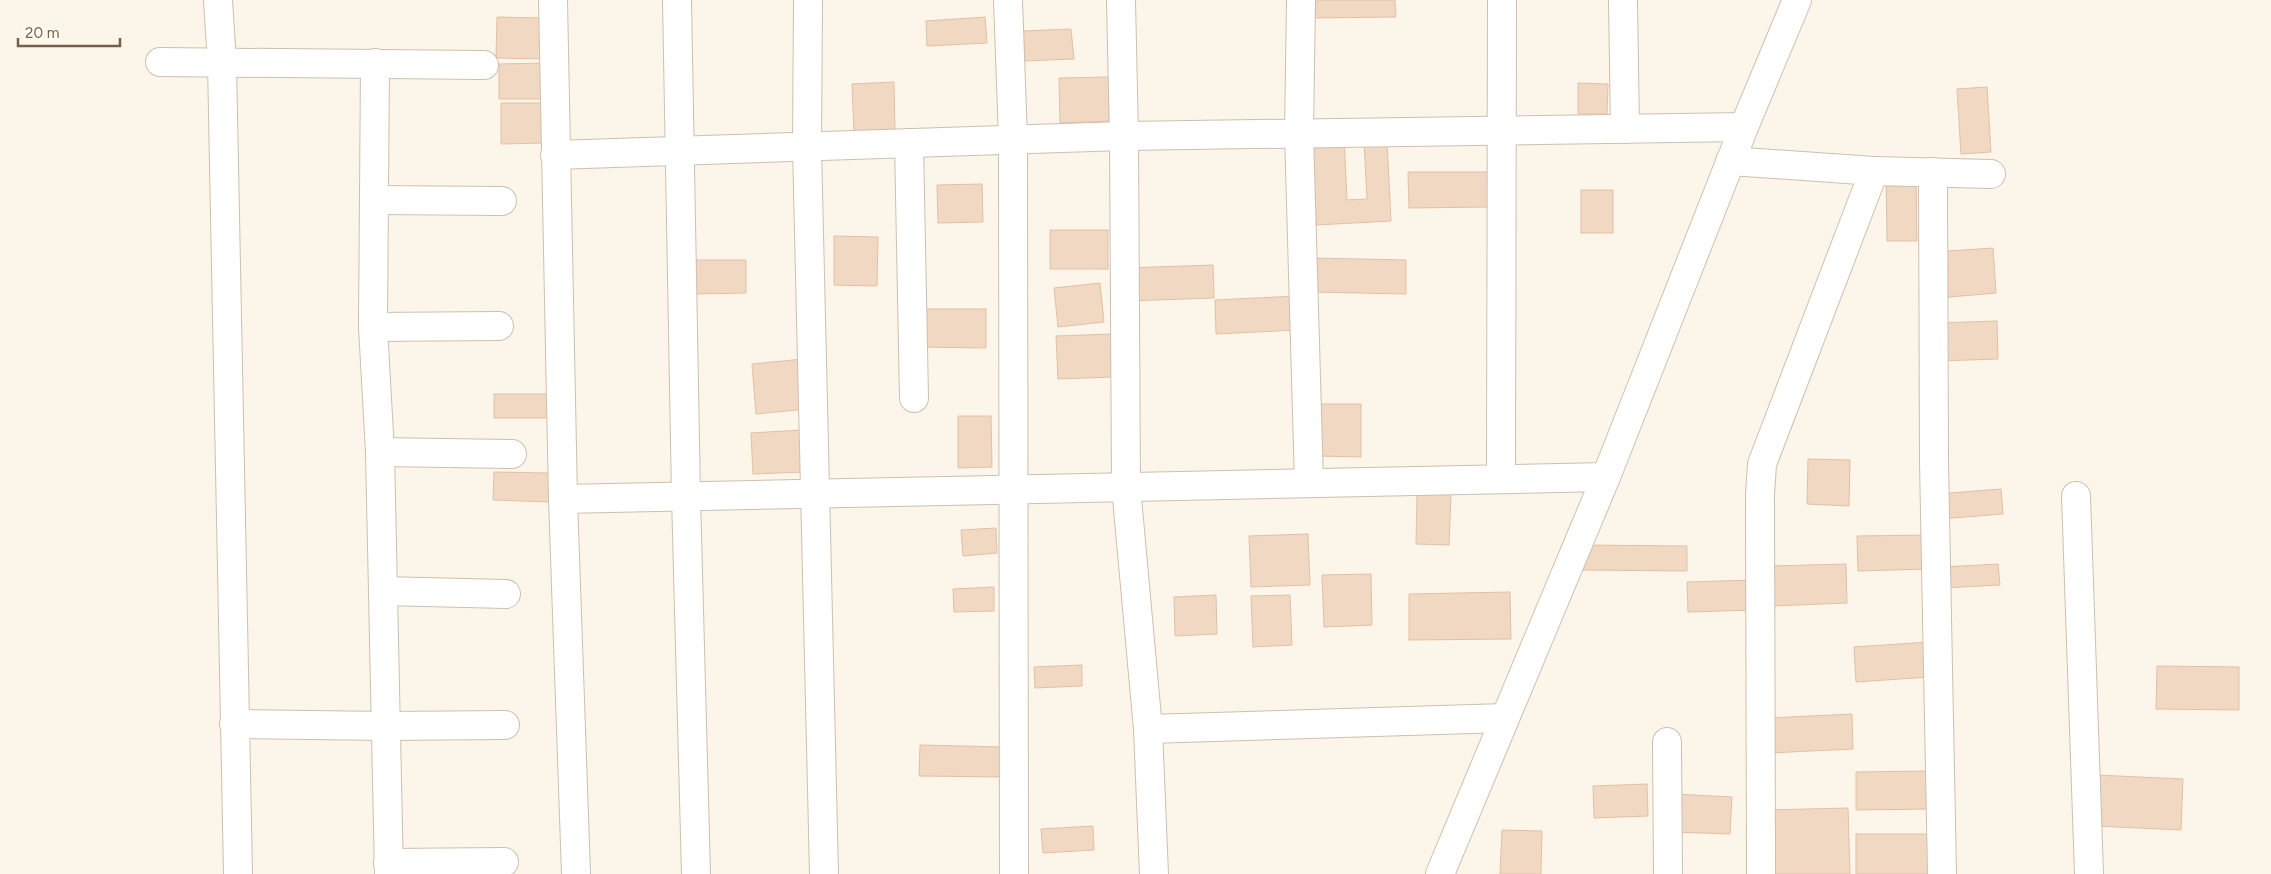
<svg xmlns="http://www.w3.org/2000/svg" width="2271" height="874" font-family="Figtree,sans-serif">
<rect width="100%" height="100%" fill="#fcf6ea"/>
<g fill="#f1d8c2" stroke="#e3c0a2">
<path d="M1312 0H1395L1396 17 1312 18Z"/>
<path d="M497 17 543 18 542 59 496 58Z"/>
<path d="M985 17 987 43 927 46 926 21Z"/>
<path d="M1071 29 1074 59 1025 61 1023 31Z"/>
<path d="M545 63V99H499V64Z"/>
<path d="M1109 77 1111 121 1060 123 1059 78Z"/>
<path d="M894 82 895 131 854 132 852 84Z"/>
<path d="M1578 83 1608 84 1607 114H1578Z"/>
<path d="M1987 87 1991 152 1961 154 1957 89Z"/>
<path d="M501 103H545V143L501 144Z"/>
<path d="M1344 137 1347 200 1367 199 1364 141 1387 140 1391 221 1316 225 1312 139Z"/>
<path d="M1408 172H1489L1490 207 1409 208Z"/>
<path d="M1886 175H1916L1917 241H1887Z"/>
<path d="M982 184 983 222 938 223 937 185Z"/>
<rect x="1581" y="190" width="32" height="43"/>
<rect x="1050" y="230" width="58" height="39"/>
<path d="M834 236 878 237 877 286 834 285Z"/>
<path d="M1993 248 1996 293 1938 298 1934 252Z"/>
<path d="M1311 258 1406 260V294L1311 292Z"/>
<path d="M694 260H746V293L694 294Z"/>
<path d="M1213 265 1214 298 1127 301 1125 268Z"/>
<path d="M1100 283 1104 322 1058 327 1054 288Z"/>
<path d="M1296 296 1298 330 1216 334 1215 300Z"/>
<path d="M917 309H986V348L917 347Z"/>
<path d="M1997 321 1998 359 1939 361 1937 323Z"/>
<path d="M1111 334 1113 377 1058 379 1056 336Z"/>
<path d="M803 359 807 409 756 414 752 364Z"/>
<rect x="494" y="394" width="56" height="24"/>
<path d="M1315 404H1361V457L1315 456Z"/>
<path d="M958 416H991L992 467 958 468Z"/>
<path d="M801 430 803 472 753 474 751 433Z"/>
<path d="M1808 459 1850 460 1849 506 1807 504Z"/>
<path d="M494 472 549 473V502L493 500Z"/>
<path d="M2001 489 2003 514 1940 519 1938 494Z"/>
<path d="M1417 493 1451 494 1449 545 1416 544Z"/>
<path d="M996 528 997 553 963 556 961 530Z"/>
<path d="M1308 534 1310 585 1251 587 1249 536Z"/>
<path d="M1924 535 1926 569 1858 571 1857 536Z"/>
<path d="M1584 545 1687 546V571L1583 570Z"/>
<path d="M1846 564 1847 603 1773 606 1772 566Z"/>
<path d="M1998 564 2000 585 1944 588 1943 567Z"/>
<path d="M1371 574 1372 625 1324 627 1322 575Z"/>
<path d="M1754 580 1755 610 1688 612 1687 582Z"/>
<path d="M994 587V611L954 612 953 589Z"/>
<path d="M1510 592 1511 639 1409 640V594Z"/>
<path d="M1216 595 1217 634 1175 636 1174 597Z"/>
<path d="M1290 595 1292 645 1253 647 1251 596Z"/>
<path d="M1928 642 1930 677 1856 682 1854 647Z"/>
<path d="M1082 665V686L1035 688 1034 667Z"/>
<path d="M2157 666 2239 667V710L2156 709Z"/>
<path d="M1852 714 1853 749 1769 753 1768 718Z"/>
<path d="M920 745 1003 747V777L919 776Z"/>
<path d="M1930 771V809L1856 810V772Z"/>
<path d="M2096 775 2183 779 2181 830 2094 826Z"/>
<path d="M1647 784 1648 816 1594 818 1593 786Z"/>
<path d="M1674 794 1732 797 1730 834 1672 832Z"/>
<path d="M1848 808 1850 874H1767L1766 810Z"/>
<path d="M1093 826 1094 850 1043 853 1041 829Z"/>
<path d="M1502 830 1542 831 1541 874H1500Z"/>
<rect x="1856" y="834" width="78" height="40"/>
</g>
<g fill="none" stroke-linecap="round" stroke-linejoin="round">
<g stroke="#cebfaf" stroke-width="30">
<g id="minor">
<path d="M218 0 222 63 238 874"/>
<path d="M553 0 563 499 576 874"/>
<path d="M677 0 686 496 696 874"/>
<path d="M808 0 807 147 824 874"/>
<path d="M1008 0 1013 139 1014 874"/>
<path d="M1121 0 1124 136 1126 487 1148 729 1505 718"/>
<path d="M1301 0 1299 133 1309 483"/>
<path d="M1623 0 1625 129"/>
<path d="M160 62 484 65"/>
<path d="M375 63 373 327 380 452 389 874"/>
<path d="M909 143 914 398"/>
<path d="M555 155 1124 136 1744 127"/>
<path d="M1730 161 1874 171 1762 464 1760 495 1761 874"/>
<path d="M1874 171 1991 174"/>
<path d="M1933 172 1934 462 1942 874"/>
<path d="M374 200 502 201"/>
<path d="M373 327 499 326"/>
<path d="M380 452 512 454"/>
<path d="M1501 479 1502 0"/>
<path d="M2076 496 2089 874"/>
<path d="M563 499 1606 477"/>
<path d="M383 591 506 594"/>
<path d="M234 724 386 726 505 725"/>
<path d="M1148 729 1154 874"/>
<path d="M1667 742 1668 874"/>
<path d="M388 863 504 862"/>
<path d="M1440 874 1606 477 1744 127 1797 0"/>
</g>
</g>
<use href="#minor" stroke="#fff" stroke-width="28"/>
</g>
<path d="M18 38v8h102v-8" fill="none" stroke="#775f4d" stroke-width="2.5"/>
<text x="25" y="38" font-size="15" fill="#775f4d" stroke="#fffaf0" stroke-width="4" paint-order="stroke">20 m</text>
</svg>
